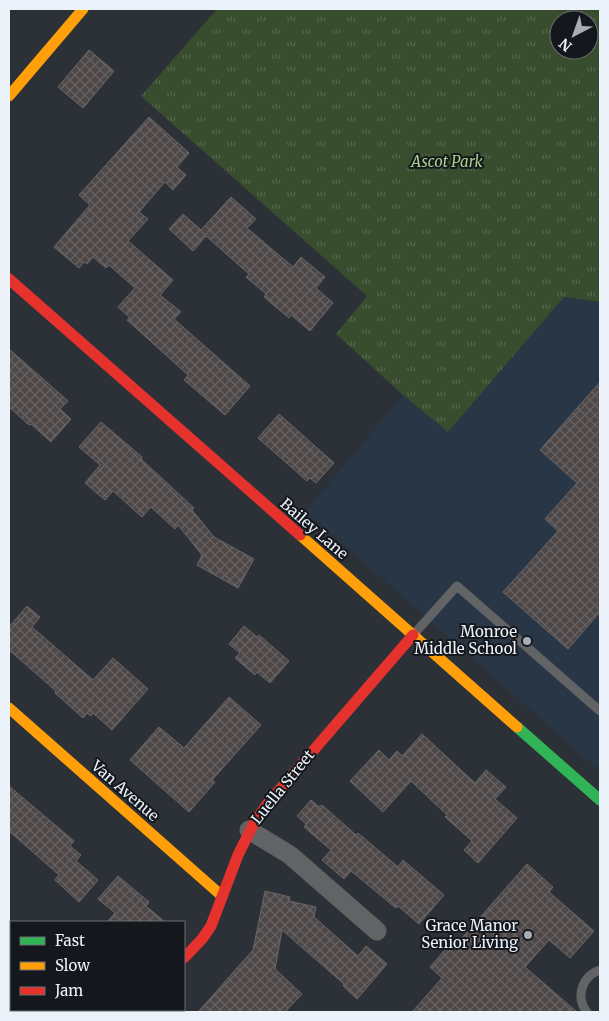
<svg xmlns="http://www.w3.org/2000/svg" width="609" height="1021" font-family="Merriweather,serif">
<defs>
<pattern id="park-tufts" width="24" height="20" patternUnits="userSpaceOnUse" patternTransform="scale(1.25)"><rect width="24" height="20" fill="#384c2e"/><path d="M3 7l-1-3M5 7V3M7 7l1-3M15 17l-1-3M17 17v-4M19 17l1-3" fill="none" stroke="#55664d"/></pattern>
<pattern id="building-cross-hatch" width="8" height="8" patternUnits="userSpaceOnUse" patternTransform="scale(1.25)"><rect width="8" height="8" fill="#4e4748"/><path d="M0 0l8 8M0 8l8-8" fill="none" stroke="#686263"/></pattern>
</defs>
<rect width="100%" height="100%" fill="#2c3137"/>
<path fill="#293645" d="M564 297 600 302V771L306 511 403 395 448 432Z"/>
<path fill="url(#park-tufts)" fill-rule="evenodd" d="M217 9H600V302L564 297 448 432 403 395 336 334 367 296 141 96ZM559 20H589V50H559Z"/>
<g fill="url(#building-cross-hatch)" stroke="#676668">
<path d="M89 50 114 71 83 108 58 87Z"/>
<path d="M149 117 189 153 177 167 186 175 173 190 165 182 139 212 148 219 128 241 173 280 160 295 181 312 174 319 250 386 225 415 184 380 188 375 127 320 130 318 118 307 135 288 109 265 106 268 93 257 87 264 84 262 79 268 54 247 90 205 79 195Z"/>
<path d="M231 197 256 219 247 228 293 267 301 257 325 277 316 288 333 303 310 331 291 315 289 318 264 297 266 294 246 277 249 274 206 236 193 251 169 229 183 214 201 230Z"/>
<path d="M9 349 68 401 60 409 71 419 51 442 31 424 29 425 9 407Z"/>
<path d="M600 382V612L568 649 503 592 558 531 545 519 577 483 540 450Z"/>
<path d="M279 414 334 463 316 483 310 478 307 481 258 438Z"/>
<path d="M101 422 142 457 141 459 194 508 192 510 214 537 254 559 238 588 197 565 202 555 178 525 175 529 151 507 142 517 113 491 105 500 85 483 100 465 79 447Z"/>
<path d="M27 606 40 617 32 627 93 680 113 658 148 689 112 730 93 713 91 716 87 713 83 718 55 693 56 691 9 650V627Z"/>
<path d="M244 626 257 637 259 635 289 661 270 683 257 672 255 675 235 658 240 653 229 644Z"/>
<path d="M229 697 261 725 212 780 215 782 189 812 130 760 159 727 184 748Z"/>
<path d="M422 734 475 783 486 770 506 787 495 799 517 818 478 863 464 850 472 841 445 817 447 815 411 781 383 812 350 781 379 750 389 760 397 751 402 756Z"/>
<path d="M9 786 74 841 70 846 81 855 76 861 98 880 79 902 55 880 59 875 9 831Z"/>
<path d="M311 800 319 807 322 805 356 835 358 833 398 867 403 860 444 895 419 924 398 906 396 908 351 871 344 879 322 860 331 850 304 827 306 824 297 816Z"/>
<path d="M527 864 553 887 549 892 594 931 570 958 549 940 525 967 577 1012H412L442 978 430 967 451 943 455 946Z"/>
<path d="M118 876 149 902 146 906 165 922H107L115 913 98 899Z"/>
<path d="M265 891 290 897 289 901 316 907 314 917 358 956 366 946 387 964 357 999 343 986 344 984 282 930 275 969 302 994 285 1012H198L253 950Z"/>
</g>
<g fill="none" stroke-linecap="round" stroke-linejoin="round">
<g stroke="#616365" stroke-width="9">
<path d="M414 634 457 586 600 711"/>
<path d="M587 1012C575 997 582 976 600 970"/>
</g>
<g stroke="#616365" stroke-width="19">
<path d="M249 830 290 855 377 931"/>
<path d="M137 1012 139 1010"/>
</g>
<path stroke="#30b455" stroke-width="11" d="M517 727 600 800"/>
<g stroke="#ff9f0a" stroke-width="11">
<path d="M9 96 83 9"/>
<path d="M300 535 517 727"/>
<path d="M9 708 222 896"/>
</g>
<g stroke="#e5322d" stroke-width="11">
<path d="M9 279 300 535"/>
<path d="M184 958 202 939 211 926 238 855 254 823 268 803 413 635"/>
</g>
</g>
<g fill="#a9aeb6" stroke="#14181d" stroke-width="2">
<circle cx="527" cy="641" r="5"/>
<circle cx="528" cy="935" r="5"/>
</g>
<g text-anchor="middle" stroke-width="4" stroke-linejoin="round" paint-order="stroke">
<g font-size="15" font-style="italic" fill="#a7d28c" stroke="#14181d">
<text x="447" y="167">Ascot Park</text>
</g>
<g font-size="15" fill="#ecf2fa" stroke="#14181d">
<text transform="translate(314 529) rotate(41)" y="5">Bailey Lane</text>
<text transform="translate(283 787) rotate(-51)" y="5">Luella Street</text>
<text transform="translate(125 791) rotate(41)" y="5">Van Avenue</text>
</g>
<g font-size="15" fill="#ecf2fa" stroke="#14181d" text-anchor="end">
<text x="517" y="637">Monroe<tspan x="517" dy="17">Middle School</tspan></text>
<text x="518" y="931">Grace Manor<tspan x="518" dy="17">Senior Living</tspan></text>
</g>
</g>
<rect width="609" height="1021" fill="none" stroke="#ecf2fa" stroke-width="20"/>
<rect x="10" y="921" width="175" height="90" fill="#14181d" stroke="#6a6f75"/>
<rect x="20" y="937" width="25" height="8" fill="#30b455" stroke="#6a6f75"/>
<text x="55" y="946" font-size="15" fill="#ecf2fa">Fast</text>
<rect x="20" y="962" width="25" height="8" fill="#ff9f0a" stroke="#6a6f75"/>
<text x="55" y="971" font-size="15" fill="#ecf2fa">Slow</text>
<rect x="20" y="987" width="25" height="8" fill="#e5322d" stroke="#6a6f75"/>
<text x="55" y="996" font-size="15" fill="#ecf2fa">Jam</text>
<g transform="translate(574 35) rotate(221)"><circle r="24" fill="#14181d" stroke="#6a6f75"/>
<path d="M0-4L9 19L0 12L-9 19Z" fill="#a9aeb6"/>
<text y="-8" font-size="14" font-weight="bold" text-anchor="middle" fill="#ecf2fa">N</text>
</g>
</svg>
